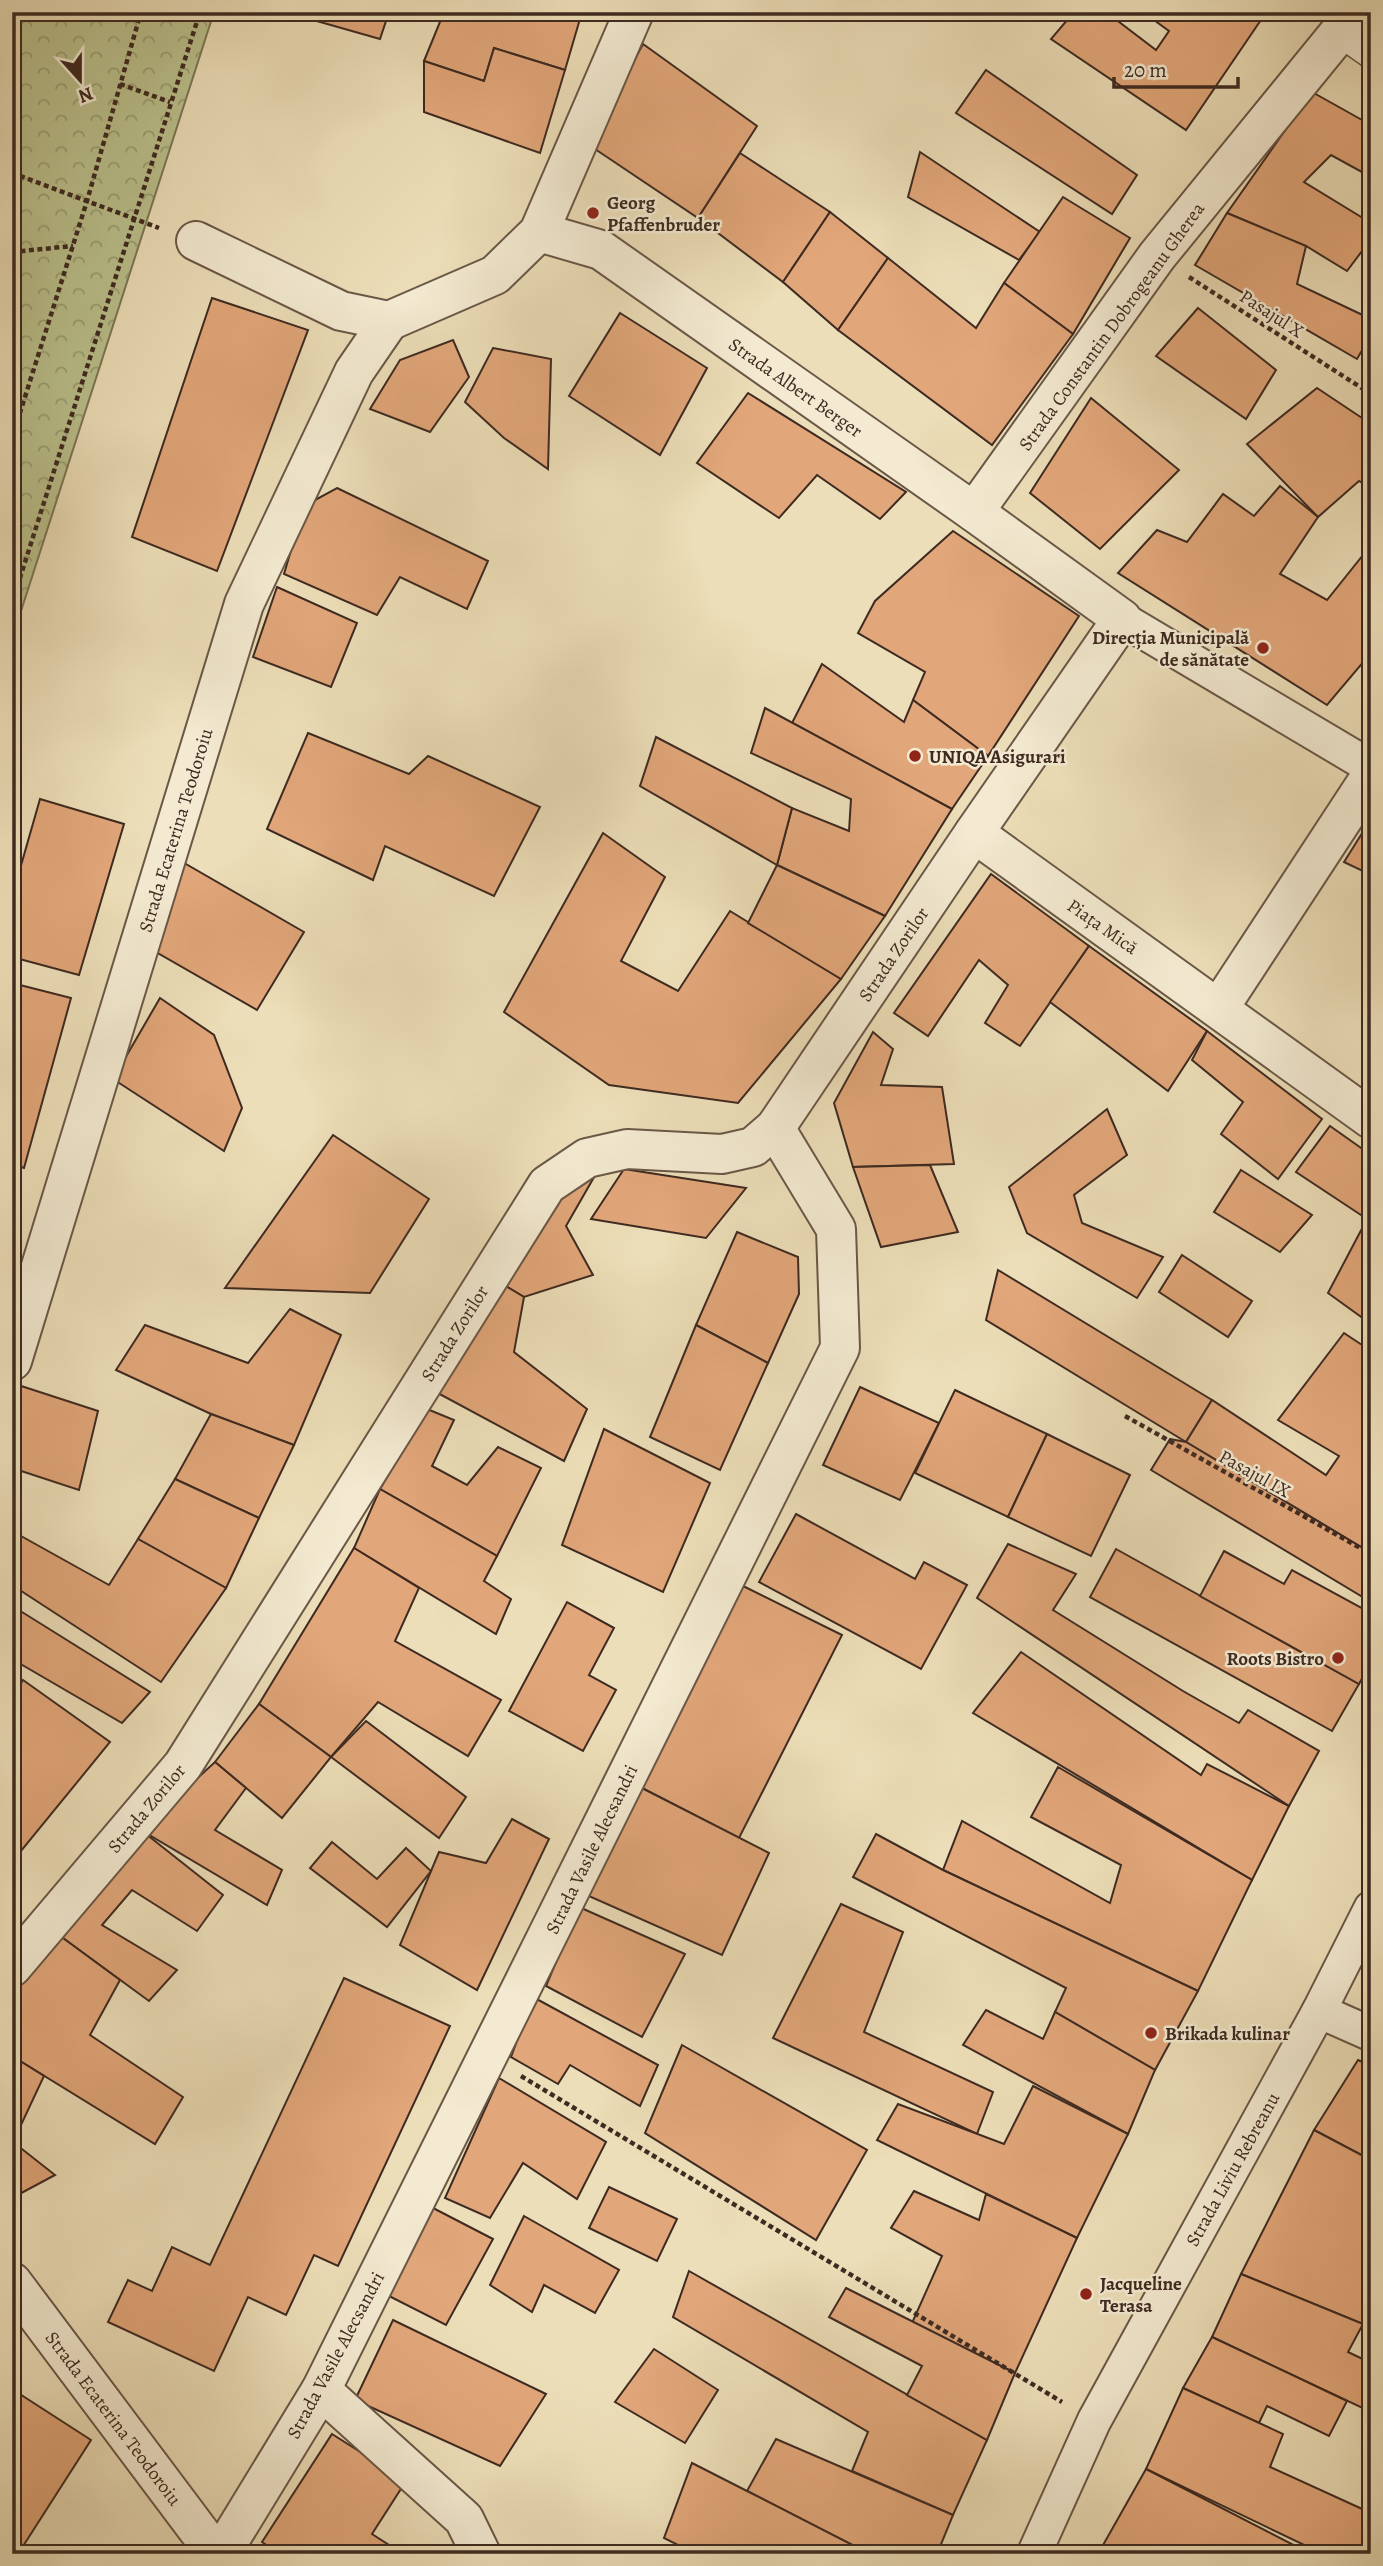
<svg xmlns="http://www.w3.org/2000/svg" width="1383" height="2566" font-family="Alegreya,serif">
<defs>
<pattern id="park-crowns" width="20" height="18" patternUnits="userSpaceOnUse" patternTransform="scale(1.75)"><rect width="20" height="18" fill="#bac18d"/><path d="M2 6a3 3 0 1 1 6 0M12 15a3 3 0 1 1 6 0" fill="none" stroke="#999d73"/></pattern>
</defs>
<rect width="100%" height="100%" fill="#ecdeb8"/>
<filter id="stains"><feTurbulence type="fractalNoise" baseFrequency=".00286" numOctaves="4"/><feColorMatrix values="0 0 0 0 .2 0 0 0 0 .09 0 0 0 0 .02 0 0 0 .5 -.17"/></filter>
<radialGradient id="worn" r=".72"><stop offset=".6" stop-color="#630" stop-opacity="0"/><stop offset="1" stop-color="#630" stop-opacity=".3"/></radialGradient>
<path fill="url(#park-crowns)" stroke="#7c7657" stroke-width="2" d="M12 12H214L12 639Z"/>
<g fill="#e1a679" stroke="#3e2a21" stroke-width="2">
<path d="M285 12H389L380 39Z"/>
<path d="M444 12H582L565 70 494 48 484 81 424 61Z"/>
<path d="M1074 12H1106L1156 50 1169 31 1143 12 1265 14 1186 130 1051 39Z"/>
<path d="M643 44 757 126 698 218 589 145Z"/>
<path d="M494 48 565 70 540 153 424 112V61L484 81Z"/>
<path d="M986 70 1137 175 1112 214 956 113Z"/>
<path d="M1312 92 1371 125V177L1331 155 1304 182 1371 223V239L1347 271 1306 246 1227 213Z"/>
<path d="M920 152 1040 232 1019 260 908 197Z"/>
<path d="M740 153 830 212 783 282 698 218Z"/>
<path d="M1063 197 1130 238 1073 334 1004 283Z"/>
<path d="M830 212 888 258 838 330 783 282Z"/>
<path d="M1227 213 1306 246 1297 284 1371 319V335L1357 359 1195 265Z"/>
<path d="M888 258 976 328 1004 283 1073 334 992 445 838 330Z"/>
<path d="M212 298 308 330 217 571 132 537Z"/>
<path d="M1198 308 1276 370 1246 419 1156 356Z"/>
<path d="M620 313 707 368 660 455 569 396Z"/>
<path d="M453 340 469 377 430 432 370 409 400 360Z"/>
<path d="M493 348 551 359 548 469 504 438 465 402Z"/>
<path d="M1317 388 1371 424V488L1359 481 1318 517 1247 444Z"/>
<path d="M748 393 906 492 880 519 817 475 779 518 697 463Z"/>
<path d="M1091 398 1179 470 1100 549 1030 493Z"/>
<path d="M1280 486 1318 517 1280 574 1327 600 1371 545V653L1327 705 1118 573 1157 530 1187 542 1223 494 1254 516Z"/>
<path d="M337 488 488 561 467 609 400 577 377 615 284 574 304 506Z"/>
<path d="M953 531 1079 616 988 756 913 700 925 672 858 633 875 601Z"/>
<path d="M277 587 357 623 331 687 253 657Z"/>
<path d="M822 664 904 722 913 700 988 756 952 809 792 723Z"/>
<path d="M765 708 952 809 885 916 777 865 792 808 849 831 851 799 751 753Z"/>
<path d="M308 733 409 774 428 756 540 807 494 896 385 846 373 880 267 829Z"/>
<path d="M656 737 792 808 777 865 640 786Z"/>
<path d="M40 799 124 824 79 975 12 957V897Z"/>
<path d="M1371 819V875L1344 862Z"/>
<path d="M603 833 665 877 621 961 678 991 730 911 841 979 738 1103 609 1085 504 1012Z"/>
<path d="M179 860 304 932 257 1010 149 948Z"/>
<path d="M777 865 885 916 841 979 748 923Z"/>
<path d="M991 874 1089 946 1020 1046 985 1023 1008 985 979 960 928 1036 894 1013Z"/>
<path d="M1089 946 1207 1031 1168 1091 1050 1002Z"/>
<path d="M12 983 71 998 24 1168 12 1164Z"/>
<path d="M160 998 214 1035 242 1108 224 1151 113 1079Z"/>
<path d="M1207 1031 1322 1119 1278 1179 1221 1134 1243 1102 1192 1060Z"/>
<path d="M873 1032 893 1049 881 1085 942 1087 954 1164 853 1167 834 1103Z"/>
<path d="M1107 1109 1127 1155 1074 1195 1082 1223 1163 1257 1137 1298 1027 1233 1009 1187Z"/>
<path d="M1330 1126 1371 1155V1324L1328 1293 1367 1219 1296 1172Z"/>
<path d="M333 1135 429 1199 370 1293 225 1288Z"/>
<path d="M930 1165 958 1232 881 1247 853 1167Z"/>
<path d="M624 1169 746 1188 706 1238 591 1219Z"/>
<path d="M1241 1170 1312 1215 1280 1252 1214 1212Z"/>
<path d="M597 1172 566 1226 593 1275 524 1297 494 1279 548 1201Z"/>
<path d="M737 1232 798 1257 799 1294 768 1363 696 1325Z"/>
<path d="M1182 1255 1252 1301 1228 1337 1159 1292Z"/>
<path d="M998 1270 1212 1400 1186 1442 986 1320Z"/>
<path d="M494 1279 524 1297 514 1352 587 1409 564 1461 434 1391Z"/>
<path d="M290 1309 341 1335 294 1445 211 1414 116 1370 145 1325 248 1363Z"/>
<path d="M696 1325 768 1363 720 1470 650 1437Z"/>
<path d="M1344 1333 1371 1351V1553L1186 1442 1212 1400 1326 1475 1339 1456 1278 1420Z"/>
<path d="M15 1384 98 1411 79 1490 12 1468V1392Z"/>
<path d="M860 1387 939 1423 900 1500 823 1465Z"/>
<path d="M955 1390 1047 1434 1008 1517 915 1473Z"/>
<path d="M427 1409 454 1420 432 1466 467 1485 498 1447 541 1468 497 1556 380 1489Z"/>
<path d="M211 1414 294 1445 259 1518 175 1479Z"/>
<path d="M604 1429 710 1483 663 1592 562 1545Z"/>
<path d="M1047 1434 1130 1475 1091 1556 1008 1517Z"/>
<path d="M1170 1439 1186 1442 1371 1553V1602L1151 1470Z"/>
<path d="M175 1479 259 1518 226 1588 138 1539Z"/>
<path d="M380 1489 497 1556 484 1581 511 1599 496 1634 354 1548Z"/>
<path d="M796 1514 915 1579 924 1562 967 1585 921 1669 759 1582Z"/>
<path d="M12 1531 109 1585 138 1539 226 1588 161 1682 12 1585Z"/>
<path d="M1008 1544 1076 1574 1053 1610 1183 1691 1239 1723 1248 1710 1319 1751 1289 1806 977 1598Z"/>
<path d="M354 1548 419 1588 395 1641 501 1700 468 1756 378 1702 331 1757 259 1704Z"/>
<path d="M1116 1549 1359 1684 1332 1731 1090 1597Z"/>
<path d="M1224 1551 1284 1584 1292 1570 1371 1613V1662L1359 1684 1200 1596Z"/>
<path d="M737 1583 842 1635 739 1838 634 1784Z"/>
<path d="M567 1602 614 1628 589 1675 616 1690 583 1751 509 1711Z"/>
<path d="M22 1612 150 1692 122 1723 12 1659V1627Z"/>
<path d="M1021 1652 1201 1775 1207 1764 1289 1806 1252 1880 973 1713Z"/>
<path d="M23 1680 110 1742 12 1862V1698Z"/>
<path d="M259 1704 331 1757 282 1818 215 1762Z"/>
<path d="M366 1721 466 1797 439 1838 331 1757Z"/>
<path d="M215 1762 246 1788 215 1830 282 1870 267 1905 141 1830Z"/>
<path d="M1058 1767 1252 1880 1198 1991 943 1870 962 1821 1110 1903 1121 1865 1031 1817Z"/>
<path d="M634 1784 769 1853 722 1955 582 1893Z"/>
<path d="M512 1819 549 1839 477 1990 400 1945 439 1852 486 1863Z"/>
<path d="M141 1830 223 1895 197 1931 132 1890 102 1925 177 1970 149 2001 52 1930Z"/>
<path d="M876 1834 943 1870 1198 1991 1155 2070 1055 2012 1066 1988 853 1877Z"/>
<path d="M332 1842 377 1879 406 1848 431 1871 387 1927 310 1868Z"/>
<path d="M841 1904 903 1932 864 2032 993 2092 977 2134 773 2038Z"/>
<path d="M579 1907 685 1954 642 2037 546 1986Z"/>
<path d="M52 1930 120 1980 90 2035 183 2097 155 2144 12 2056V1997Z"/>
<path d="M344 1978 450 2026 338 2266 314 2255 286 2315 248 2297 214 2371 108 2322 128 2280 152 2291 172 2247 210 2265Z"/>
<path d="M533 1997 658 2065 640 2106 570 2065 558 2084 511 2057Z"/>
<path d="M986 2010 1043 2039 1055 2012 1155 2070 1128 2134 963 2045Z"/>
<path d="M682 2045 867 2150 816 2240 645 2133Z"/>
<path d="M12 2056 44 2076 13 2142 55 2175 12 2198Z"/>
<path d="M1358 2060 1371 2066V2160L1314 2130Z"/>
<path d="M499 2078 606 2142 577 2199 523 2163 490 2218 445 2198Z"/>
<path d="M1033 2086 1128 2134 1077 2238 877 2140 898 2104 1004 2144Z"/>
<path d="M1314 2130 1371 2160V2308L1363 2324 1241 2274Z"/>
<path d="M609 2187 677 2219 657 2261 589 2228Z"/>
<path d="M914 2191 979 2220 986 2194 1077 2238 1015 2373 912 2323 942 2256 891 2228Z"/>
<path d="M433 2208 493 2239 446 2325 389 2296Z"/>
<path d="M524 2216 619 2270 595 2313 544 2285 532 2312 490 2285Z"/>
<path d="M689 2271 987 2440 953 2515 852 2471 868 2432 673 2317Z"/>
<path d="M1241 2274 1363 2324 1348 2352 1371 2363V2412L1212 2337Z"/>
<path d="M846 2288 1015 2373 987 2440 907 2395 922 2366 829 2317Z"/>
<path d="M393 2320 546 2394 500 2466 355 2400Z"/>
<path d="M1212 2337 1347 2401 1329 2436 1267 2406 1259 2423 1183 2388Z"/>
<path d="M654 2349 718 2390 685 2443 615 2402Z"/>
<path d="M1183 2388 1283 2434 1270 2467 1371 2513V2554H1323L1146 2469Z"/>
<path d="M12 2389 91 2440 18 2554H12Z"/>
<path d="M332 2434 406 2481 372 2534 403 2554H280L262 2542Z"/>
<path d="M776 2439 953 2515 937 2554H870L747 2491Z"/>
<path d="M692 2463 747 2491 870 2554H696L664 2538Z"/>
<path d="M1146 2469 1311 2554H1098Z"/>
</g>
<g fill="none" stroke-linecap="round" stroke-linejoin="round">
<g stroke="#6a5747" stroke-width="26">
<path id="service" d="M1338 34 1371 57"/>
</g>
<g stroke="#6a5747" stroke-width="37">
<g id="pedestrian">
<path d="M1122 619 1371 767"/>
<path d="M1319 2011 1371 2034"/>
<path d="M1034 2554 1094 2421 1319 2011 1371 1908"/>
</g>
</g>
<g stroke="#6a5747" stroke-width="42">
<g id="minor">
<path d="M196 241 341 311 389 321 495 275 539 232 634 12"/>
<path d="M974 512 1157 256 1356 12"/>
<path d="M974 833 1371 1119"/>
<path d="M1219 1008 1371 776"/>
<path d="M12 1361 244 604 354 372 389 321"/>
<path d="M12 1967 183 1765 547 1185 587 1158 627 1149 722 1154 753 1147 775 1128 974 833 1122 619 974 512 601 250 539 232"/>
<path d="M12 2282 216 2554"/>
<path d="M321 2390 464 2519 481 2554"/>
<path d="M221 2554 321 2390 840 1348 836 1229 775 1128"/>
</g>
</g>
<g stroke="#3e2a21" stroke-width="4.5" stroke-dasharray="5 3.5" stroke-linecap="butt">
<path d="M120 84 170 102"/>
<path d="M12 173 159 228"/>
<path d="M12 252 73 246"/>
<path d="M1189 277 1371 394"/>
<path d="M12 438 87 201 141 12"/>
<path d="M12 603 200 12"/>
<path d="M1125 1416 1371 1554"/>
<path d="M521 2076 1062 2402"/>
</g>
<use href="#service" stroke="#f3ead1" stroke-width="23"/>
<use href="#pedestrian" stroke="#f3ead1" stroke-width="33"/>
<use href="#minor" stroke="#f3ead1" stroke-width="38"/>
</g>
<g fill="#8f2418" stroke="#f3ead1" stroke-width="2.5">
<circle cx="593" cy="213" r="7"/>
<circle cx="1263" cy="648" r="7"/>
<circle cx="915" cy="756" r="7"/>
<circle cx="1338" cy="1658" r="7"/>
<circle cx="1151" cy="2033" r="7"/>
<circle cx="1086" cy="2294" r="7"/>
</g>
<g text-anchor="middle" stroke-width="5" stroke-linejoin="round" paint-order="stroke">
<g font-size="19" font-weight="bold" fill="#3e2a21" stroke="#f3ead1" text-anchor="start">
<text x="607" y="209">Georg<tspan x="607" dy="22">Pfaffenbruder</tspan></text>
<text x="1249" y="644" text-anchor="end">Direcția Municipală<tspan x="1249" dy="22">de sănătate</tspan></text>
<text x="929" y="763">UNIQA Asigurari</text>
<text x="1324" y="1665" text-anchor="end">Roots Bistro</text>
<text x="1165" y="2040">Brikada kulinar</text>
<text x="1100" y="2290">Jacqueline<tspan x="1100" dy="22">Terasa</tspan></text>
</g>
<g font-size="19" fill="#3e2a21" stroke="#f3ead1">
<text transform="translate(1272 313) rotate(33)" y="7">Pasajul X</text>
<text transform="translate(1111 326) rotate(-54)" y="7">Strada Constantin Dobrogeanu Gherea</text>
<text transform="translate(796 387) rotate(35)" y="7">Strada Albert Berger</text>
<text transform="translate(175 830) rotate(-73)" y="7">Strada Ecaterina Teodoroiu</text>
<text transform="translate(1103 926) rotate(35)" y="7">Piața Mică</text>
<text transform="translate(893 954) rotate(-56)" y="7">Strada Zorilor</text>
<text transform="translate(454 1333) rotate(-58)" y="7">Strada Zorilor</text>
<text transform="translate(1255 1473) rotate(29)" y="7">Pasajul IX</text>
<text transform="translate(146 1808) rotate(-50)" y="7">Strada Zorilor</text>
<text transform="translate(591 1849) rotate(-64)" y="7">Strada Vasile Alecsandri</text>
<text transform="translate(1232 2169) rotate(-61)" y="7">Strada Liviu Rebreanu</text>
<text transform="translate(335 2355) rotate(-62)" y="7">Strada Vasile Alecsandri</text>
<text transform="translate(114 2418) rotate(53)" y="7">Strada Ecaterina Teodoroiu</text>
</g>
</g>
<rect width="1383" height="2566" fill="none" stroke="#ecdeb8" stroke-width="42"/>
<rect x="14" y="14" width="1355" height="2538" fill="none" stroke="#3e2a21" stroke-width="3.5"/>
<rect x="21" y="21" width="1341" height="2524" fill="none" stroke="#3e2a21" stroke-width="2"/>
<g transform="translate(80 80) rotate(159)" stroke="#f3ead1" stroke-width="5" paint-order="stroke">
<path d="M0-5L12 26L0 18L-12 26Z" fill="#3e2a21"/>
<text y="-10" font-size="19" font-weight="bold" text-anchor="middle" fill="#3e2a21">N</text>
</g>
<path d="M1114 77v10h124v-10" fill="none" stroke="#3e2a21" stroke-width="3.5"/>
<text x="1124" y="77" font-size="21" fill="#3e2a21" stroke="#f3ead1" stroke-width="5" paint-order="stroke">20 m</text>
<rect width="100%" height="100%" filter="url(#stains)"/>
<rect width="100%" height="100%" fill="url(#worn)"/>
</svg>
